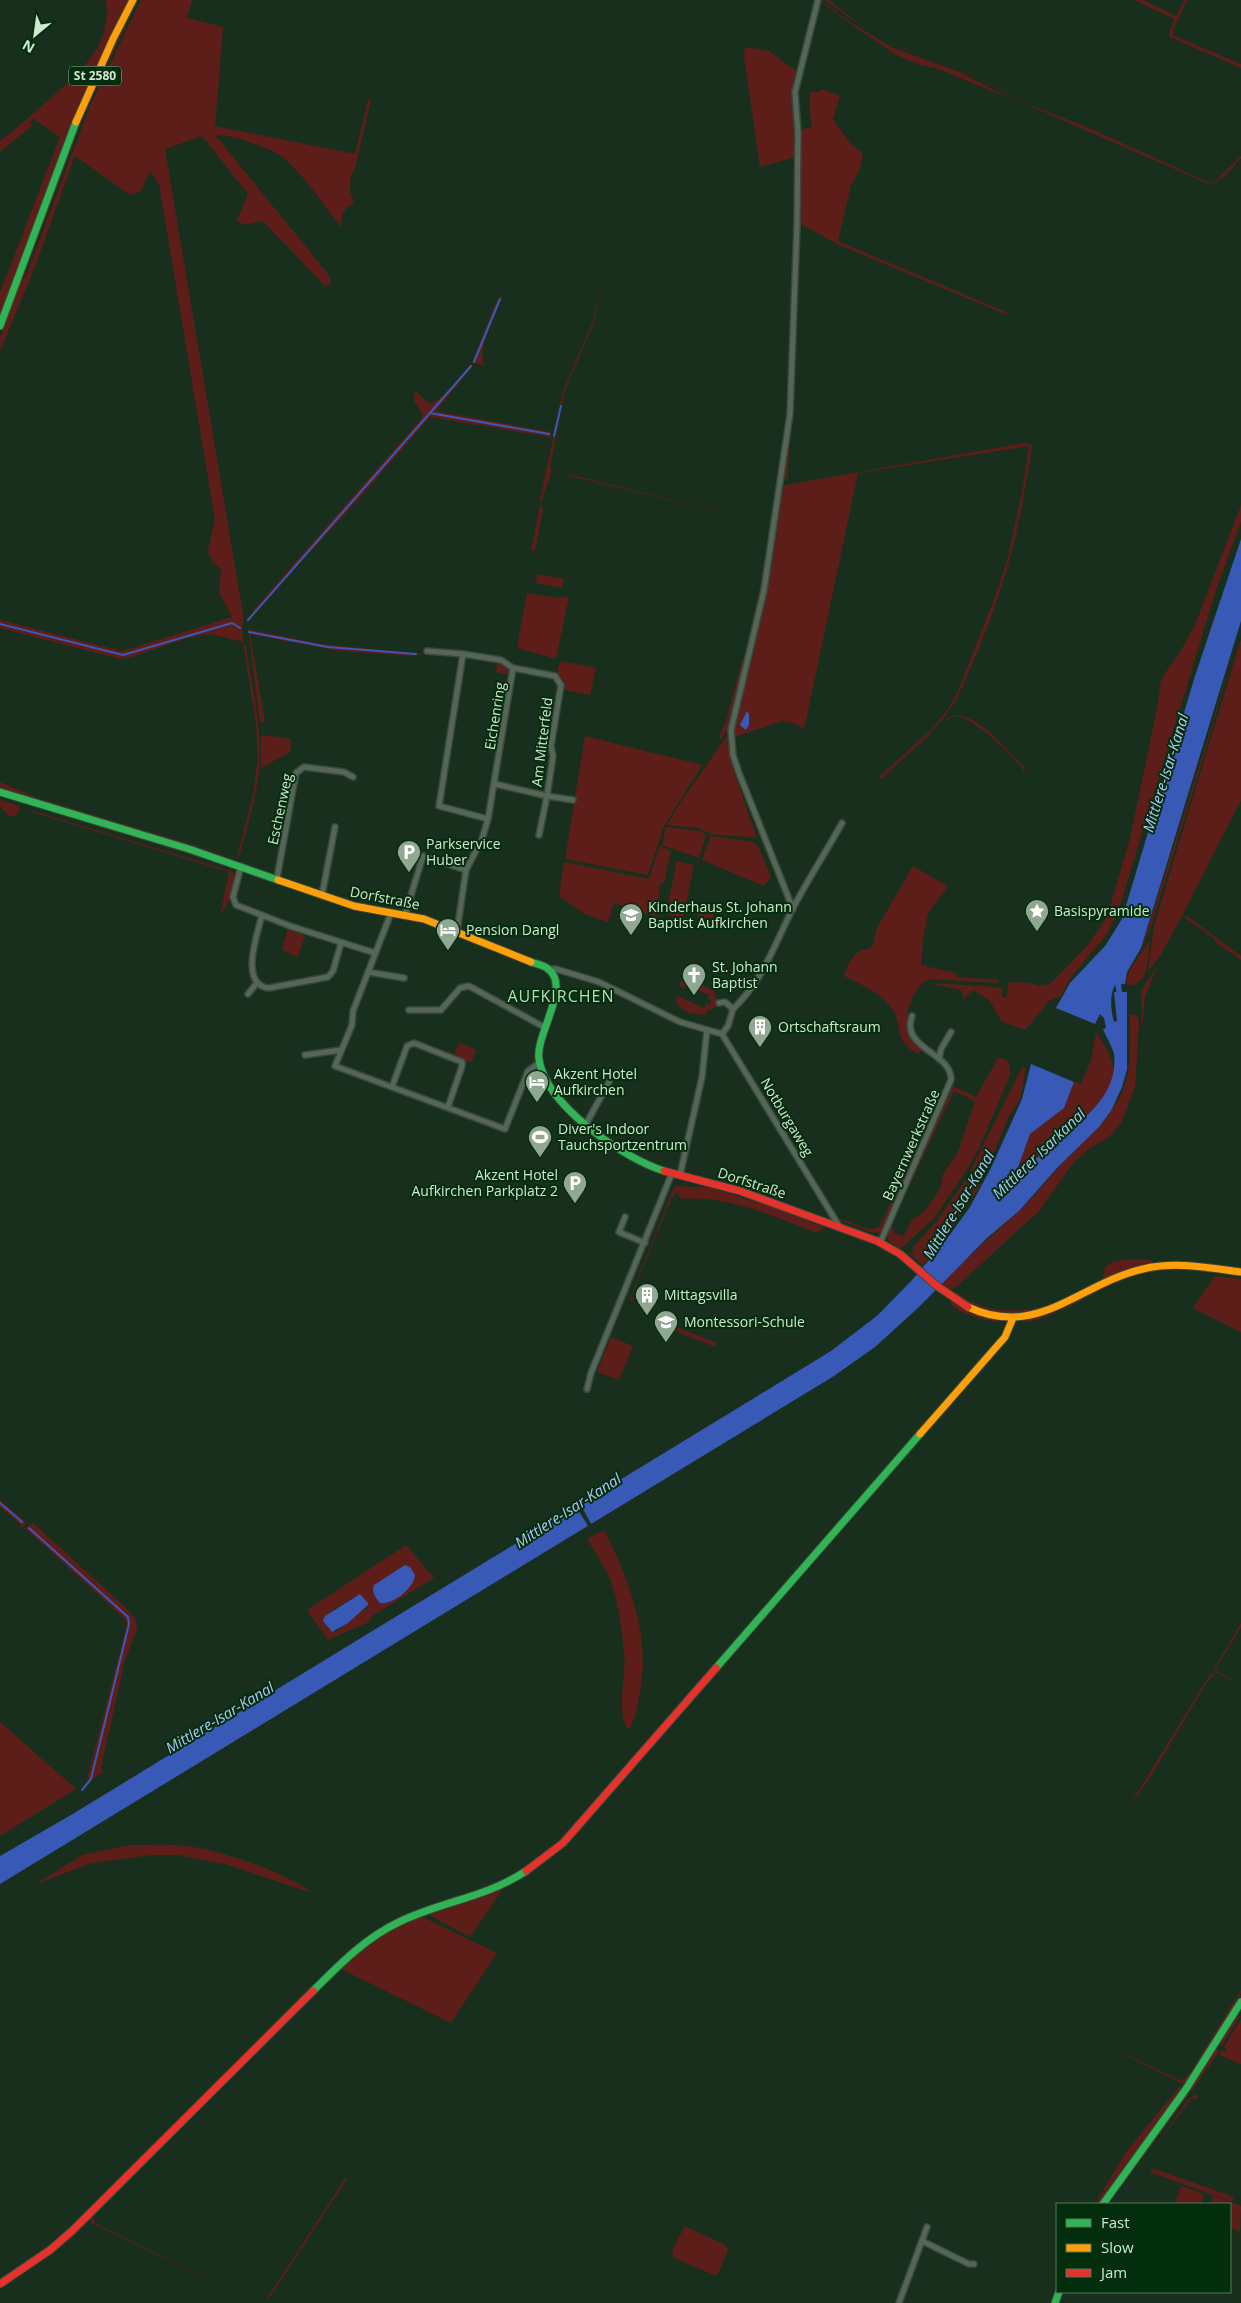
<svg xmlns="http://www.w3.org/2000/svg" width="1241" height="2303" font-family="'Open Sans',sans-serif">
<rect width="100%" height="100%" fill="#192f1d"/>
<g fill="#5d1e19" fill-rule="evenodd">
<path d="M106 0H128L0 316V293L60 137 34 119 29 122 32 126 0 152V141C18 127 35 112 53 96 83 69 112 45 106 0Z"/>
<path d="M137 0H138L86 110 22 281 28 271 90 106 141 0H192L187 18 223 27 215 126 355 154 368 100H371L354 172H352C349 183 349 193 354 203 343 209 340 216 342 228 325 207 307 179 286 160 275 149 231 134 215 135L329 275 331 284 325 286 263 221 244 225 237 220 248 194 202 136 165 149 242 608 244 623C240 630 243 641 246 647 251 682 260 718 260 753 260 787 248 822 240 854L238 858H235L0 788V782L37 798 237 858 253 794 258 758 256 723 243 642 210 634 187 638 132 657 120 659 0 628V620L122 651 232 617 219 592 221 569 212 561 208 550 215 520 159 184 150 171 141 191 130 195 75 156 33 272 0 351V337C42 222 82 110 137 0Z"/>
<path d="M821 0 841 16 891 47 960 72 1013 100 939 69 921 65 896 55 834 12 821 1 810 41Z"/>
<path d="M825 0H829L859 24 893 45 961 69 1035 107 1087 127 1212 184 1241 156V158L1225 176 1211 185 1037 109 960 69 892 44 855 22Z"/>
<path d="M1134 0H1143L1176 16 1184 0H1187L1173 30V35L1241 64V68L1170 37 1169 33 1174 19Z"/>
<path d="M745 47 769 51 796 71 792 88 795 157 760 167 744 56Z"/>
<path d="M822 89 840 96 833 119 850 143 863 154 860 169 851 185 838 241 1008 313 1007 315 837 244 801 224 799 130 812 127 809 104 811 92H820Z"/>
<path d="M603 274 594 322 565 390 550 467 552 469 541 503 540 500 563 391 593 321Z"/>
<path d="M503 292C499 312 474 348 485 366L472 362 496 303Z"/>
<path d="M795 362C795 402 788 441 788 481L784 478 793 408Z"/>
<path d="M470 364 473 366 436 411 551 432 550 437 430 417 356 502 252 615 247 625V621L255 608 420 420 423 415 413 399 415 391C421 393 424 402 430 403 440 404 465 372 470 364Z"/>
<path d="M1025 443 1031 444 1032 448C1027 477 1022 507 1016 535 1003 589 981 648 957 698 938 731 909 753 881 779L879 777 933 728 948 709 959 689 996 594 1008 557 1023 486 1029 446 858 473 804 730 796 724 783 721 734 737V728L763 602 781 495 785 485Z"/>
<path d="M560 472 756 521 574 477Z"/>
<path d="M540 505 543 509 535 551H531Z"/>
<path d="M1241 505V522L1216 590 1119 909 1107 934 1072 976 1061 996 1050 1000 1025 1030 1002 1022 990 1001 973 990 964 999 961 990 928 983 996 987 1002 989V997L1006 998 1009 982 1028 983 1039 986 1050 984 1087 946 1107 917 1130 838 1158 704 1161 679 1181 650 1195 625Z"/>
<path d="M770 527V536L759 601 730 726 721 739 719 736 726 721 742 661H744L759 593Z"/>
<path d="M537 574 564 579 562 588 536 583Z"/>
<path d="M527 593 559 598 569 596 556 659 517 648Z"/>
<path d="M1241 625 1207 746 1150 929 1141 950 1210 731Z"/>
<path d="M248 629 321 644 422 654 414 656 338 651 250 634 265 722H260Z"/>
<path d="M1241 639V800L1183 914 1160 956 1148 971 1154 926Z"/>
<path d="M560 661 596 668 590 695 565 690 564 681 557 674Z"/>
<path d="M497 662 508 668 509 675 496 672Z"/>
<path d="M955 715C980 715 1008 751 1025 768L1024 772C1020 760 969 714 956 716 950 717 945 723 941 728L948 718Z"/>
<path d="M729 733V749L734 772 757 838 709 834 707 831 705 832 699 828 667 825 682 800Z"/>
<path d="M261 735 291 739 290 752 261 768Z"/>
<path d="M585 736 702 765 664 826 648 875 565 859Z"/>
<path d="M0 800 20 806 18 814 13 817 8 815 0 806Z"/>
<path d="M34 807 145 838 199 855 234 868Z"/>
<path d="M30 810 234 872 231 897 220 916 229 872 29 811Z"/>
<path d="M666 827 700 831 706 835 699 858 662 845Z"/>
<path d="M711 836 753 842 758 846 771 877 764 886 702 860Z"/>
<path d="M660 846 671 851 664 883H660L657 917 614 903 608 922 585 914 559 896 564 862 649 879Z"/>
<path d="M677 861 694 865 683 918 666 914Z"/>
<path d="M913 866 948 886 928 913 923 939 921 965 956 973 957 977 999 980 998 983 930 979C912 986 903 1016 909 1034 912 1041 917 1045 922 1050L918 1054C892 1040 904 1027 892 1009 882 993 860 984 844 976 849 963 854 949 869 949L873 945 877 928Z"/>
<circle cx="706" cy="916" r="8"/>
<path d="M1186 915 1241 956V960L1215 942V939L1185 918Z"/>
<path d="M288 927 305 936 298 957 282 950Z"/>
<path d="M1149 940C1150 955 1148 987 1128 985L1126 982C1129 964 1142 957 1149 940Z"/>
<path d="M1158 965 1145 996 1142 1029 1141 991Z"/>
<path d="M684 975 714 991 717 1001 715 1008 707 1011 705 1015 689 1013 678 1006 675 995 704 1008 706 1004 710 1005 711 1000 708 999 709 995 685 985 684 989 679 986Z"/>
<path d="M1134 1014 1138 1017 1139 1023 1135 1087 1121 1123 1109 1137 1090 1148 1074 1162 1038 1212 956 1287 948 1290 941 1284C966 1258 992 1235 1019 1211 1033 1198 1044 1183 1057 1169 1081 1143 1111 1122 1124 1087 1132 1065 1130 1039 1130 1015Z"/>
<path d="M1096 1032C1104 1043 1114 1060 1114 1075 1114 1093 1082 1121 1067 1129L1012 1182 1030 1134 1064 1108 1074 1082 1081 1084 1091 1060Z"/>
<path d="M459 1042 476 1050 472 1061 468 1062 454 1056Z"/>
<path d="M998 1058 1005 1059 1010 1064V1075L978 1150 966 1171 934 1218 904 1246 899 1248 889 1241 887 1234 953 1086 976 1097ZM954 1091 975 1101 958 1152 943 1174 940 1189 926 1210 912 1220 904 1236 894 1233 892 1226 896 1214Z"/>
<path d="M1022 1067 1026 1068 1020 1099 1008 1118 980 1186 945 1238 923 1265 907 1252 913 1253V1247L937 1221 968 1176Z"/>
<path d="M911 1149 918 1150 881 1233 870 1232 839 1220V1218L864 1228 872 1229 879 1227 899 1185Z"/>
<path d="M677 1186 711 1188 766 1205 824 1227 817 1233C773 1216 728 1195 680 1199L678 1192 676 1193 671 1199 632 1295 633 1302 630 1299 634 1288 674 1187Z"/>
<path d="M1131 1259 1152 1260V1263L1103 1279 1105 1267 1113 1262Z"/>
<path d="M1176 1267 1210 1271C1201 1272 1190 1270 1180 1269 1164 1269 1146 1272 1131 1277 1091 1291 1061 1319 1018 1323L1059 1311 1130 1275Z"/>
<path d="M1215 1276 1241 1279V1332L1193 1308Z"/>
<path d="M956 1292C988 1317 1029 1314 1065 1299V1301C1035 1318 997 1319 967 1302 962 1299 957 1298 956 1292Z"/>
<path d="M950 1301 976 1315 1004 1323C991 1322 952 1313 950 1301Z"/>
<path d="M665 1322 716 1343 715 1347 663 1326Z"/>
<path d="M611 1337 633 1346 619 1380 597 1372Z"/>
<path d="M0 1500 27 1523 20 1529 21 1525 0 1507Z"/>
<path d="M33 1523 126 1608 135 1618 137 1629 125 1660 101 1768 103 1772 86 1784 127 1624 125 1619 25 1528Z"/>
<path d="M604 1530C631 1583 653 1642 638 1702 636 1711 634 1720 630 1728H627C616 1710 627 1674 624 1652 622 1628 618 1599 609 1576 603 1564 594 1551 587 1539Z"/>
<path d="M406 1545 434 1578 372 1616 369 1622 328 1640 307 1610ZM358 1595 363 1597 368 1606 336 1632 327 1626 331 1611Z"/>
<path d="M1241 1623V1627L1215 1670 1239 1684 1215 1672 1214 1669Z"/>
<path d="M1210 1674H1213L1241 1688 1214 1675 1209 1679 1148 1781 1127 1810Z"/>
<path d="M0 1722 76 1789 0 1836Z"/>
<path d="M129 1845C148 1845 168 1844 187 1846 219 1850 287 1872 312 1893L225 1864 178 1855H152L91 1863 34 1885 82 1855Z"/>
<path d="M505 1886 470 1937 425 1913Z"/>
<path d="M418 1915 497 1953 451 2023 339 1968 380 1934Z"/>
<path d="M1241 1990C1241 2002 1195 2076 1184 2084L1095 2040 1182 2081 1190 2073Z"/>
<path d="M1240 2016 1222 2046H1221L1220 2043 1235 2017Z"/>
<path d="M1241 2019V2064L1219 2055 1222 2051 1225 2052 1227 2050 1224 2047Z"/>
<path d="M1215 2050H1220L1192 2091 1190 2088Z"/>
<path d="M1180 2086 1181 2090 1124 2167 1100 2204H1095L1126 2152Z"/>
<path d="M1189 2094 1150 2147 1148 2145 1184 2095Z"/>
<path d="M1196 2094 1199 2096 1196 2099 1192 2098 1153 2150 1189 2098Z"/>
<path d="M1145 2150 1147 2151 1124 2183 1122 2180Z"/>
<path d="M1152 2168 1234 2197 1232 2202 1150 2172Z"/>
<path d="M131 2177 92 2217 96 2224 257 2303 91 2223 90 2218Z"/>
<path d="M346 2177 347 2179 272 2294 264 2303Z"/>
<path d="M1181 2186 1204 2194 1201 2204H1175Z"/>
<path d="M1213 2196 1241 2206 1240 2232 1230 2228V2204H1210Z"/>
<path d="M685 2226 725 2245 728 2250 717 2276 674 2258 672 2251Z"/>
</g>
<g fill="#3959b7">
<path d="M1241 539V621L1141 948 1127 972 1125 984 1115 985C1109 996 1111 1011 1114 1022L1117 1021 1114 992H1127V1069L1122 1087 1111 1111 1099 1127 1057 1168 1019 1211 987 1238 919 1307 875 1347 834 1376 0 1884V1856L71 1815 831 1351 878 1315 912 1280 946 1240 970 1207 990 1170 1022 1099 1031 1064 1074 1082 1064 1108 1030 1134 1013 1181 1067 1129C1094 1114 1118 1087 1114 1054 1112 1046 1106 1037 1103 1029L1106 1028 1104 1018 1100 1014 1095 1024 1056 1008 1070 983 1105 946 1122 919 1195 676Z"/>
<path d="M747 711 749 714V725L746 730 740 725Z"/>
<path d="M405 1565 410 1567 415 1575C414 1588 393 1605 380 1603 376 1598 371 1592 374 1585Z"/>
<path d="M360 1594 368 1603V1605L348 1623 332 1632 323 1621 325 1616Z"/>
</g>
<path fill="#192f1d" d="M579 1502 593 1527 590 1529 575 1505Z"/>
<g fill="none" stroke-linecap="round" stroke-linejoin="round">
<g stroke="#3959b7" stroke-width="2">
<path d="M474 362 500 299"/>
<path d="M430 413 471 366"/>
<path d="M554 436 561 406"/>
<path d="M248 620 430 413 549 434"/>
<path d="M0 624 123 655 232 623 240 628"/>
<path d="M249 632 328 647 416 654"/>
<path d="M0 1503 22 1522"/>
<path d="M29 1528 128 1617 129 1624 91 1779 82 1790"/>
</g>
<path stroke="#3959b7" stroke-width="5.5" d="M1117 977 1120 997"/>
<g stroke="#37493a" stroke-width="8">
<g id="street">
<path d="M427 651 463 654"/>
<path d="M495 784 547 796 553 756 551 746 561 685 555 676 513 668"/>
<path d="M539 835 547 796 573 800"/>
<path d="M241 866 233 897 236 905 290 926 375 953"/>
<path d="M277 878 296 773 304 767 344 772 353 777"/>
<path d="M322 895 335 827"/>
<path d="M793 909 739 773 733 755 731 730 764 590 790 414 797 225 798 133 795 92 818 0"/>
<path d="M391 913 353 1011 352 1025 335 1066 505 1129 528 1071 539 1063"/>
<path d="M262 915C257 935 239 985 269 988L328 977 333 971 341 943"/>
<path d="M405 915 423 856 466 870"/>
<path d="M457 931 466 870 482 839 488 819 439 806 463 654 501 660 513 668 488 819"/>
<path d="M549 969H556L599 982 680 1022 722 1034 839 1226"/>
<path d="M368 972 404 978"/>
<path d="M248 994 256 984"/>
<path d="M719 1003 725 1002 733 1009 728 1026 722 1034"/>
<path d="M733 1009C762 982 775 944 792 910 807 881 826 852 842 823"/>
<path d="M409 1010H441L460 988 469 986 544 1027"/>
<path d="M305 1055 341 1050"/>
<path d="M939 1059 941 1049 951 1032"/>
<path d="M392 1087 407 1046 414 1043 462 1062V1066L448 1107"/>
<path d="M586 1124 609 1082"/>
<path d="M680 1175 702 1077 707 1030"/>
<path d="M625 1217 619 1232 645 1243"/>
<path d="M880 1243 951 1080C952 1052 900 1049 912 1016"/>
<path d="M587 1389 591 1373 672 1173"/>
<path d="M922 2241 969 2264H974"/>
<path d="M899 2303 927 2227"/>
</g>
</g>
<g stroke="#37493a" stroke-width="9">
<g id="fast">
<path d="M0 326 76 122"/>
<path d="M0 792 189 849 278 880"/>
<path d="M531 962C536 964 544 965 548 969 572 986 535 1035 539 1059 545 1105 623 1158 664 1171"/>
<path d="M716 1668 920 1434"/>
<path d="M313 1991C339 1965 365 1938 399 1922 442 1901 485 1898 526 1871"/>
<path d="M1103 2204 1186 2089 1241 2002"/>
<path d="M1055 2303 1059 2292"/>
</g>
</g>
<g stroke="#37493a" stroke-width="9">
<g id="slow">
<path d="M76 122 113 39 133 0"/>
<path d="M278 880 354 906 424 919 531 962"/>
<path d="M968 1307C1038 1340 1080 1283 1143 1269 1175 1261 1209 1268 1241 1272"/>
<path d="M920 1434 1005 1337 1013 1318"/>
</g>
</g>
<g stroke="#37493a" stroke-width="9">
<g id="jam">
<path d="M664 1171 740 1191 877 1241 900 1254 937 1286 968 1307"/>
<path d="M526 1871 563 1843 716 1668"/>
<path d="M0 2284 50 2250 72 2231 313 1991"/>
</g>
</g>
<use href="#street" stroke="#556558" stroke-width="5"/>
<use href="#fast" stroke="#30b455" stroke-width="7"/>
<use href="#slow" stroke="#ff9f0a" stroke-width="7"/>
<use href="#jam" stroke="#e5322d" stroke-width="7"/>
</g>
<defs>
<g id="parking-pin" transform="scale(1.25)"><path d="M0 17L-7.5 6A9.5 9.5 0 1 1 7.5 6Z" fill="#90a792" stroke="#032e0d"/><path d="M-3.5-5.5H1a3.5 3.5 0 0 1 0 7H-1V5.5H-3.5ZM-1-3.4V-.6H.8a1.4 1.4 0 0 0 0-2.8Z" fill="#fff"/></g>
<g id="sight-pin" transform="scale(1.25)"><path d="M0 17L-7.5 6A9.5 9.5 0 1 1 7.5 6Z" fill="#90a792" stroke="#032e0d"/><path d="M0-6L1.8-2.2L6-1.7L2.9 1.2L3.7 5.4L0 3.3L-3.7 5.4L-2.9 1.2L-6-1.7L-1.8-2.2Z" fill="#fff"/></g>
<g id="school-pin" transform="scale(1.25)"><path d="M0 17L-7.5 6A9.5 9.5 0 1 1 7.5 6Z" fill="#90a792" stroke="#032e0d"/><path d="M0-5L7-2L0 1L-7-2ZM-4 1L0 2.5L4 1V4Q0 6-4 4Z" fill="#fff"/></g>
<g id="hotel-pin" transform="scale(1.25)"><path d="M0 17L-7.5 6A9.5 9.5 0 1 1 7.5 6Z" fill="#90a792" stroke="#032e0d"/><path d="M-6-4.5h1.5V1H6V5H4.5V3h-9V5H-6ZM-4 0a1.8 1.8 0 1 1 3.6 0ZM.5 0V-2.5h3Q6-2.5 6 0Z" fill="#fff"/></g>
<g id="church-pin" transform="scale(1.25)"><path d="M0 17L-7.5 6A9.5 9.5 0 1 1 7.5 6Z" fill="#90a792" stroke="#032e0d"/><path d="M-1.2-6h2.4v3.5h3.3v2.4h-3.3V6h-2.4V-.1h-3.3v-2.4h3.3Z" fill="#fff"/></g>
<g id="building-pin" transform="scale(1.25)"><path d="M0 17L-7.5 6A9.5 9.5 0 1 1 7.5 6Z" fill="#90a792" stroke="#032e0d"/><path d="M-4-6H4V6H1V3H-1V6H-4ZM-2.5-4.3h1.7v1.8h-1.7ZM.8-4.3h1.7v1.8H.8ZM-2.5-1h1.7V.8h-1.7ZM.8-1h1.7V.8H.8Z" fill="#fff"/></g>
<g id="stadium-pin" transform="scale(1.25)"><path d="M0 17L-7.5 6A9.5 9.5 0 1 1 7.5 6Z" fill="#90a792" stroke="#032e0d"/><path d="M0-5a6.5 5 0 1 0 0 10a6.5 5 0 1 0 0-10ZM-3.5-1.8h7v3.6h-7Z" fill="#fff"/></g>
</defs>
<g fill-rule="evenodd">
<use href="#parking-pin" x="409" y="852"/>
<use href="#sight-pin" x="1037" y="911"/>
<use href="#school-pin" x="631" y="915"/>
<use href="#hotel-pin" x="448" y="930"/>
<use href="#church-pin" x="694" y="975"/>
<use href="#building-pin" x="760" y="1027"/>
<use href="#hotel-pin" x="537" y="1082"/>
<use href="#stadium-pin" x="540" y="1137"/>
<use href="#parking-pin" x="575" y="1183"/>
<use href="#building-pin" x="647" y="1295"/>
<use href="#school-pin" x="666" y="1322"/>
</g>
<g text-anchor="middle" stroke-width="4" stroke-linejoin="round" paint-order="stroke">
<rect fill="#032e0d" stroke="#92b096" stroke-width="1" x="69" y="66.5" width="52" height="19" rx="4"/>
<g font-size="12" font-weight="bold" fill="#d0e7d1">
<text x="95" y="80">St 2580</text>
</g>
<g font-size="14" fill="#d0e7d1" stroke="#032e0d">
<text transform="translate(495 716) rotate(-81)" y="5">Eichenring</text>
<text transform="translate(542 742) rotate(-83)" y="5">Am Mitterfeld</text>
<text transform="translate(280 809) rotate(-78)" y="5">Eschenweg</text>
<text transform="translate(385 898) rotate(11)" y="5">Dorfstraße</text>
<text transform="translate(787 1117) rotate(59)" y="5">Notburgaweg</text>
<text transform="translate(911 1145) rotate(-66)" y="5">Bayernwerkstraße</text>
<text transform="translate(752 1183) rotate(18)" y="5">Dorfstraße</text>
</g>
<g font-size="14" fill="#d0e7d1" stroke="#032e0d" text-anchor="start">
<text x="426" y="849">Parkservice<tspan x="426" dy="16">Huber</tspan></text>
<text x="648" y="912">Kinderhaus St. Johann<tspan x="648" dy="16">Baptist Aufkirchen</tspan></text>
<text x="1054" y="916">Basispyramide</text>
<text x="466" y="935">Pension Dangl</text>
<text x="712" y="972">St. Johann<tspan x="712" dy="16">Baptist</tspan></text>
<text x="778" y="1032">Ortschaftsraum</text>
<text x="554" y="1079">Akzent Hotel<tspan x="554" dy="16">Aufkirchen</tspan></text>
<text x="558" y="1134">Diver's Indoor<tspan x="558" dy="16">Tauchsportzentrum</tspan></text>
<text x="558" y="1180" text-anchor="end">Akzent Hotel<tspan x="558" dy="16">Aufkirchen Parkplatz 2</tspan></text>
<text x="664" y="1300">Mittagsvilla</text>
<text x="684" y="1327">Montessori-Schule</text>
</g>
<g font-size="15" font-style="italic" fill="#afc5fa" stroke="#032e0d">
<text transform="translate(1166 773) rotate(-73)" y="5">Mittlere-Isar-Kanal</text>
<text transform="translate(1039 1154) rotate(-44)" y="5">Mittlerer Isarkanal</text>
<text transform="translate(959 1205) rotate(-59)" y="5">Mittlere-Isar-Kanal</text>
<text transform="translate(568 1511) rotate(-33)" y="5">Mittlere-Isar-Kanal</text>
<text transform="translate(220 1718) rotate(-31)" y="5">Mittlere-Isar-Kanal</text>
</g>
<g font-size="16" letter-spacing="1" fill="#b2dfb5" stroke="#032e0d">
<text x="561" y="1002">AUFKIRCHEN</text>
</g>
</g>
<rect x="1056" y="2203" width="175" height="90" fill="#032e0d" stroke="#55785b"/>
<rect x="1066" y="2219" width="25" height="8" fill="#30b455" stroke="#55785b"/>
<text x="1101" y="2228" font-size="15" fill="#d0e7d1">Fast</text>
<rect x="1066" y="2244" width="25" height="8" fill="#ff9f0a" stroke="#55785b"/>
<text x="1101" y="2253" font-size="15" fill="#d0e7d1">Slow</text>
<rect x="1066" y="2269" width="25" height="8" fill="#e5322d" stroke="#55785b"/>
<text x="1101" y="2278" font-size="15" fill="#d0e7d1">Jam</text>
<g transform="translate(35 35) rotate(209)" stroke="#032e0d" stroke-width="4" paint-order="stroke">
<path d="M0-4L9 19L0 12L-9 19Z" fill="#d0e7d1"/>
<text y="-8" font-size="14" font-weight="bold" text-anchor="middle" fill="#d0e7d1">N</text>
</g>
</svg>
